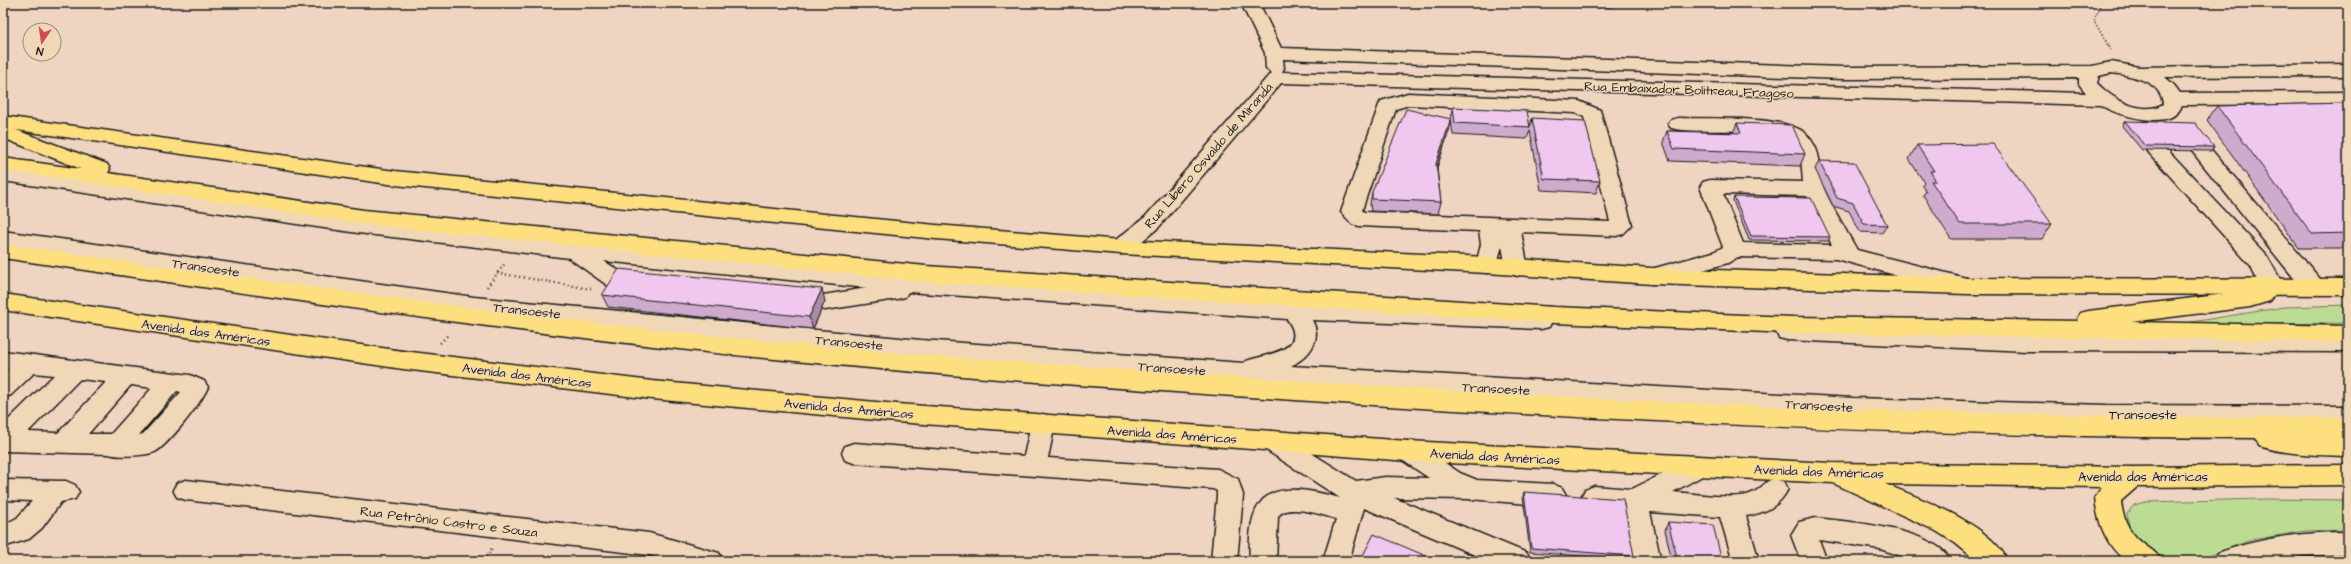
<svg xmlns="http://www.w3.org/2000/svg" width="2351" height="564" font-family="'Architects Daughter',sans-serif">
<rect width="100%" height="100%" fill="#efd4c2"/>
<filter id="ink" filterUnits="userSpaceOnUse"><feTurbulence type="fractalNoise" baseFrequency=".025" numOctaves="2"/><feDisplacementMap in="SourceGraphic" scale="8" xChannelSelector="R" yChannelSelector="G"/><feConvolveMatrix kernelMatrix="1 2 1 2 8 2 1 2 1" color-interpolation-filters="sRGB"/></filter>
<g filter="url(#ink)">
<g fill="#bcdb93" stroke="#6c7c58">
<path d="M2348 305V323L2173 325 2284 307Z"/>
<path d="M2264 499 2348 500V530L2306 531 2251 540 2196 561H2175L2161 557 2138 543 2129 526 2127 514 2134 505 2145 502Z"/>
</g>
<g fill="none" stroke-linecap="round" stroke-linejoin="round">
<g stroke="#1c1c1c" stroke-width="3">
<g id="minor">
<path d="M1241 3H1259L1281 48 1843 67 2092 66 2111 62 2139 67 2348 64V76L2165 77 2174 85 2180 93 2348 92V104L2182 105C2173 133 2117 115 2100 105L1281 83 1159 227 1129 252 1121 254 1113 252 1110 247 1113 242 1145 217 1271 73 1266 68 1265 53ZM1283 59 1843 79 2079 78V84L2086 93 1282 72 1284 68ZM2111 73C2130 75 2162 81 2163 104 2142 116 2113 100 2097 83L2099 76Z"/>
<path d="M1408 93 1579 101 1600 110 1632 225 1623 234 1616 236 1521 232 1528 268 1525 273 1517 276 1509 273 1506 268 1502 246 1495 270 1487 273 1479 270 1476 265 1481 244 1479 231 1359 226 1352 224 1341 212 1379 105 1381 101ZM1409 105 1575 113 1584 117 1610 222 1364 212 1362 210 1396 109Z"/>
<path d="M1678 118C1706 119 1790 114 1808 136 1825 156 1817 172 1825 191 1834 211 1846 230 1857 250L1970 279 1973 285 1970 291 1962 293 1836 259 1738 257 1728 263 1652 284 1644 281 1641 276 1644 271 1713 252 1723 247 1700 187 1703 182 1710 180 1803 182C1802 170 1802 153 1794 144 1775 122 1700 136 1671 128L1668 124 1671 120ZM1723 194 1807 196 1832 245 1743 243Z"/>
<path d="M2157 144 2164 146 2267 256 2280 279 2281 286 2278 292 2270 294 2262 292 2251 266 2150 154 2147 150 2150 146Z"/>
<path d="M2202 145 2209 147 2321 280 2324 286 2321 292 2313 294 2305 292 2195 155 2192 151 2195 147Z"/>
<path d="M3 167 358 219 536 240 928 278 1294 303 1541 313 1549 315 1552 321 1549 327 1541 329 1312 320C1323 340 1309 357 1291 366L1853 398 2107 405 2348 406V424L2107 423 1853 416 1157 376 921 358 474 313 3 245V231L474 297 921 340 1244 363 1246 361C1266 354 1310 351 1287 319L908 292 905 297 897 299 825 310 817 308 814 302 817 296 867 288 604 261 630 278 633 284 630 290 622 292 614 290 569 258 358 233 3 181Z"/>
<path d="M1787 324 2027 333 2348 334V352L2027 351 1787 340 1779 338 1776 332 1779 326Z"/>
<path d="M3 351 190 375 204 381 208 387C202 402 168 445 155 452 146 456 118 457 109 454L3 451V425L54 375 34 373 11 395 3 398V374L8 369H3ZM80 379 106 382 58 433 28 432ZM131 385 152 388 111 434H88ZM177 391 181 392 143 434 139 435Z"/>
<path d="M1043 414 1052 417 1055 424 1048 458 1218 469 1238 479 1243 495 1237 561H1211L1217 495V491L1213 489 854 463 845 460 842 453 845 446 854 443 1024 456 1031 424 1034 417Z"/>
<path d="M1272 431 1281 434 1356 481 1385 477 1429 478 1399 458 1396 451 1399 444 1408 441 1417 444 1460 473 1477 480 1553 484 1562 488 1566 495 1562 502 1553 506 1470 499 1394 498 1527 553 1531 561H1489L1364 508 1349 561H1323L1336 519C1323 515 1285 502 1278 517L1276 561H1250C1246 487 1275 480 1340 498L1263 448 1260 441 1263 434Z"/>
<path d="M1697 457 1706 460 1710 467 1706 474 1673 492C1692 493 1736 501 1752 493 1767 487 1764 475 1784 482L1788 489C1779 507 1764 513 1746 516L1759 561H1733L1720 517 1650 512 1661 561H1635L1624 510 1594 508 1585 504 1581 497 1585 490 1594 486 1632 489Z"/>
<path d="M3 480 66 481 75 485 79 492 75 499 61 502 42 528 29 539 3 547V525L17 518 32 501 3 500Z"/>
<path d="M186 480 649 533 719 553 723 561H669L649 555 186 500 177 497 173 490 177 483Z"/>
<path d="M1816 518C1850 522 1935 528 1951 561H1917L1880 549 1819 540 1827 561H1801L1791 535 1799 522Z"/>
<path d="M2348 532V554L2302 556 2269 561H2214L2218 553C2260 538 2303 532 2348 532Z"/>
</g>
</g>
<g stroke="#1c1c1c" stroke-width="3">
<g id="major">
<path d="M3 116 395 171 936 225 1121 240 1487 257 1652 268 1967 278 2348 279V295L1967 294 1652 284 1487 273 1121 254 936 239 395 185 3 128Z"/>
<path d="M3 294 403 351 652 381 897 404 1272 431 1408 441 1831 463 2132 467 2348 465V485L2137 487 2121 501C2123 521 2130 534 2146 546 2153 551 2157 553 2161 561H2126C2106 546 2097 521 2095 497L2102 487 1885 484C1922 499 1990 524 2008 561H1977L1955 543 1936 531 1833 483 1408 461 897 422 652 399 403 369 3 310Z"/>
</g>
</g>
<g stroke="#1c1c1c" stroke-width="3">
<g id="highway">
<path d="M3 125 107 164 110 169 108 173 364 210 926 266 1555 307 1793 317 2078 321 2077 319 2080 313 2088 311 2250 291C2263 285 2261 276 2278 280L2281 286 2270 301 2250 307 2131 322 2348 326V342L1793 333 1555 323 926 282 364 224 3 170V158L81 169 3 138Z"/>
<path d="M3 244C229 276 456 308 683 333 871 352 1060 366 1249 378 1615 403 1981 418 2348 418V456C2319 455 2287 455 2259 446L2256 438C1946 437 1635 422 1325 402 1110 388 894 373 679 349 453 324 228 291 3 258Z"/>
</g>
</g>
<path stroke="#1c1c1c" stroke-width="2" stroke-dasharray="1 2.5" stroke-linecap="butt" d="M2101 3 2094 21 2111 50"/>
<g stroke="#1c1c1c" stroke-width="2.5" stroke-dasharray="1 3.5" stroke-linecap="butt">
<path d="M497 273 591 289"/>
<path d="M487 287 506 262"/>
<path d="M440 343 449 334"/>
<path d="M484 561 492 548"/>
</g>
<use href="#minor" fill="#efd7b7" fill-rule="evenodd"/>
<use href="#major" fill="#fedf80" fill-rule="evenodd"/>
<use href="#highway" fill="#fedf80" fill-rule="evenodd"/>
</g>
<g fill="#ceabcd" stroke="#1c1c1c">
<path d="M1562 3H1613L1612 7 1563 6Z"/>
<path d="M1657 3H1681V4Z"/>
<path d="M2248 3H2299L2296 7 2255 8Z"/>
<path d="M2348 103V248H2299L2207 120 2217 106Z"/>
<path d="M1453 107 1530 127 1532 118 1600 181 1596 193 1541 190 1530 130 1527 139 1453 135 1451 120 1449 131 1437 168 1441 202 1438 214 1371 211 1370 204 1372 192 1451 119Z"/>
<path d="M2125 121 2214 147 2211 151 2142 150 2122 126Z"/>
<path d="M1737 123 1805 154 1800 166 1670 161 1663 142 1667 131 1733 133Z"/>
<path d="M1917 145 2052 224 2042 239H1951L1923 195 1926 191 1922 185 1924 182 1909 159Z"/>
<path d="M1819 161 1887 225 1882 233 1860 232 1849 211 1833 206 1815 169Z"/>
<path d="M1734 197 1830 237 1828 241 1749 240 1733 201Z"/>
<path d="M602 295 825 301 813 329 608 307Z"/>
<path d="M1524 492 1634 556 1632 560 1530 552 1523 496Z"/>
<path d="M1668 522 1722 561H1672L1665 530Z"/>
</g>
<g fill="#a88ba7" stroke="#1c1c1c">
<path d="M1451 119 1449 131 1434 176 1436 164Z"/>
<path d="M822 289 825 301 813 329 809 317Z"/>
</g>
<g fill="#f0c7ee" stroke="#1c1c1c">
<path d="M2348 103V233L2312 234 2217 106Z"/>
<path d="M1453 107 1527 111 1530 127 1455 123Z"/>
<path d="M1406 109 1451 119 1436 164 1441 202 1372 199V192Z"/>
<path d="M1532 118 1585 121 1600 181 1544 179Z"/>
<path d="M2125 121 2195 123 2214 147 2145 146Z"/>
<path d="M1737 123 1792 125 1805 154 1674 149 1667 131 1741 133Z"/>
<path d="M1993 144 2052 224H1960L1931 181H1936L1930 171H1934L1917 145Z"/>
<path d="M1819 161 1854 162 1887 225 1864 224 1853 203 1837 198Z"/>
<path d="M1734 197 1811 198 1830 237 1751 236Z"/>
<path d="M619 269 822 289 809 317 602 295Z"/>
<path d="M1524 492 1623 499 1634 556 1531 548Z"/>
<path d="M1668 522 1713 525 1722 561H1678Z"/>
<path d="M1374 534 1438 561H1360Z"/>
</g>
</g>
<g text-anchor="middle" stroke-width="3" stroke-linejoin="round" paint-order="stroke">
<g font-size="13" fill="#1c1c1c" stroke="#efd7b7">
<text transform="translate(1689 89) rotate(2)" y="5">Rua Embaixador Bolitreau Fragoso</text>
<text transform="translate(1208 155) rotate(-49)" y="5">Rua Libero Osvaldo de Miranda</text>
<text transform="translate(206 267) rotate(8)" y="5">Transoeste</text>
<text transform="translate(527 310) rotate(6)" y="5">Transoeste</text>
<text transform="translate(206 332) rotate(8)" y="5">Avenida das Américas</text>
<text transform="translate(849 342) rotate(5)" y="5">Transoeste</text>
<text transform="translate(1172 368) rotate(4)" y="5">Transoeste</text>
<text transform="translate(527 375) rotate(7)" y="5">Avenida das Américas</text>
<text transform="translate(1496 388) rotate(3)" y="5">Transoeste</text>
<text transform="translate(1819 405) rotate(3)" y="5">Transoeste</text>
<text transform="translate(849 408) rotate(5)" y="5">Avenida das Américas</text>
<text x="2143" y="419">Transoeste</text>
<text transform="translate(1172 434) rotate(4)" y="5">Avenida das Américas</text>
<text transform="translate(1495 456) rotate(3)" y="5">Avenida das Américas</text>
<text transform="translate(1819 471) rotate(2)" y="5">Avenida das Américas</text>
<text x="2143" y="481">Avenida das Américas</text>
<text transform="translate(449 521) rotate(7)" y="5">Rua Petrônio Castro e Souza</text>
</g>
</g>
<rect width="2351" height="564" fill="none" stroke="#efd7b7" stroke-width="16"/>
<rect x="8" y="8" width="2335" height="548" fill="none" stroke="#1c1c1c" stroke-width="1.5" filter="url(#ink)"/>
<g transform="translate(42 42) rotate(193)"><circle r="19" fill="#efd7b7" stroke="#9b8c79"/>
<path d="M0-3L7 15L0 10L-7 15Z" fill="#d1495b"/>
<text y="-6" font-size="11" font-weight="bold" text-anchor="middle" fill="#1c1c1c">N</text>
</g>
</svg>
